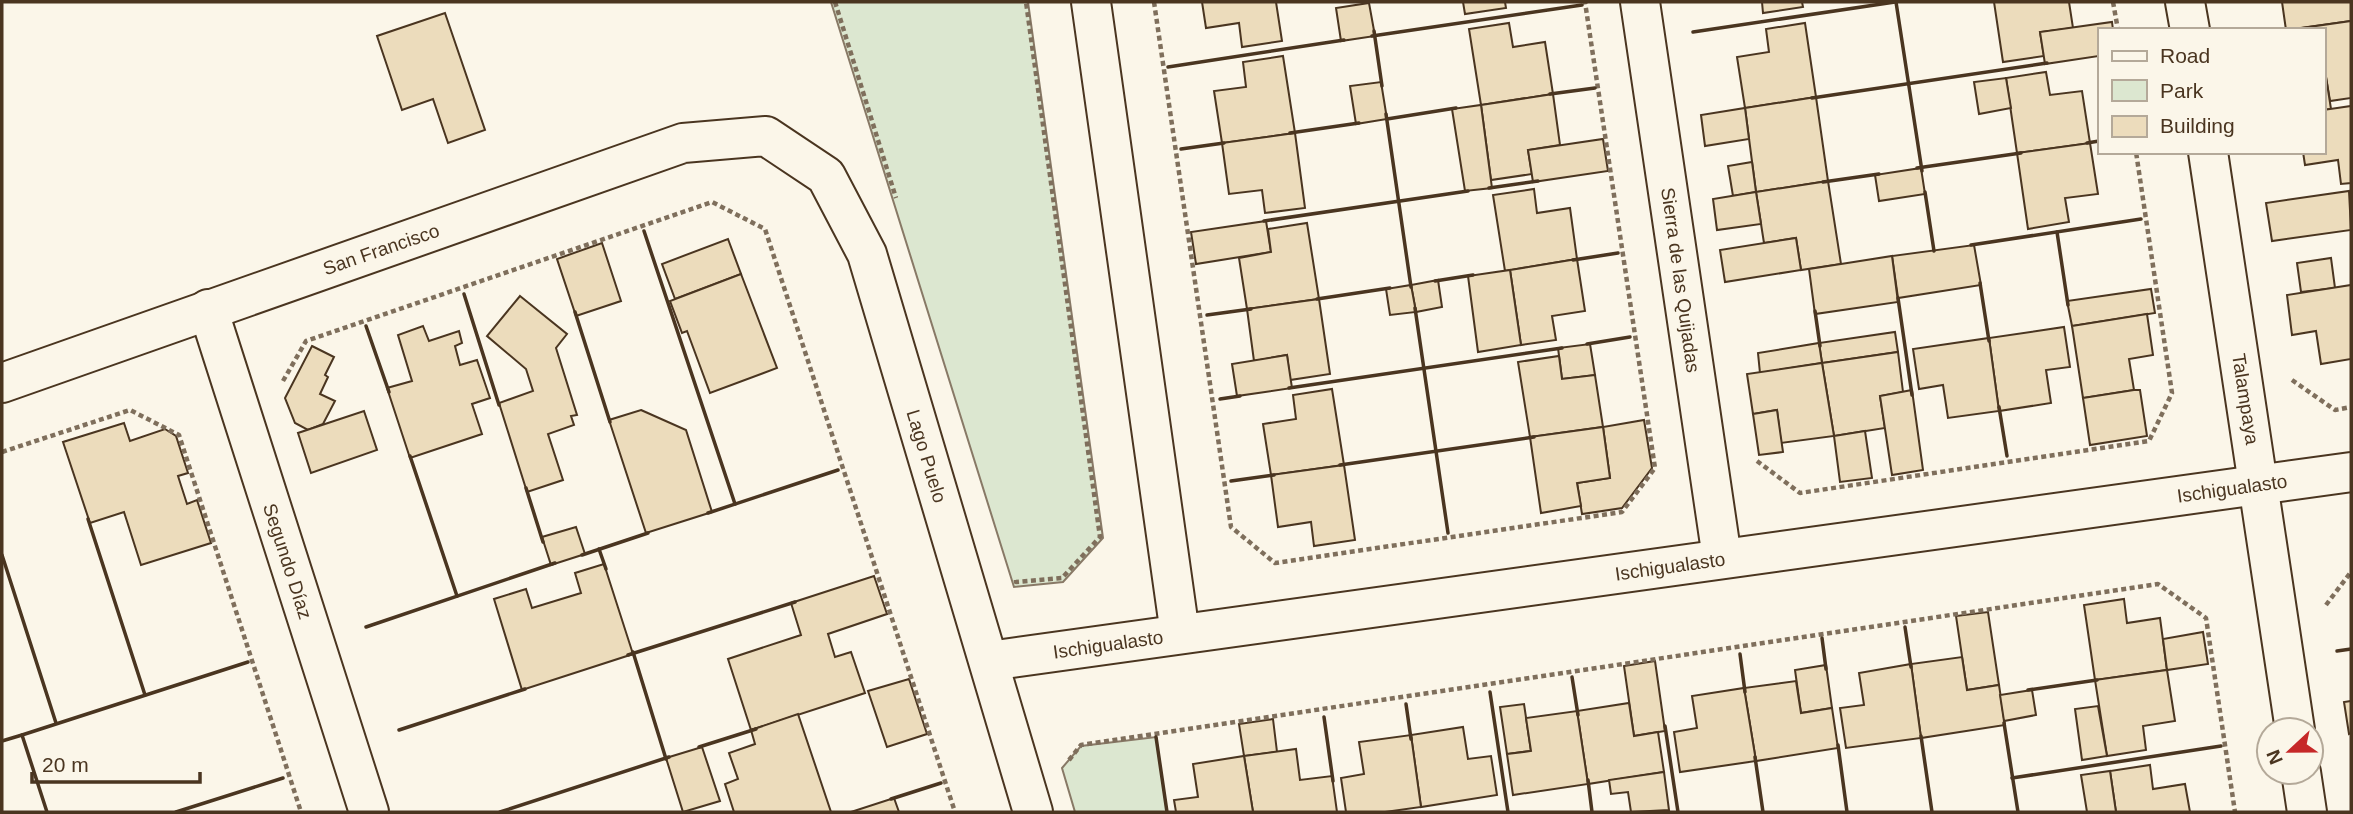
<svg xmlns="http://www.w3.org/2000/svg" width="2353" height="814" font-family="Helvetica,sans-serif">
<rect width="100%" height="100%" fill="#fbf6e9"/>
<g fill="#dce7d0" stroke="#887966" stroke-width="2">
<path d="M831 2H1028L1103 538 1063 582 1014 587Z"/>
<path d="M1156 737 1167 812H1075L1062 768 1081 746Z"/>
</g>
<g fill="#ecdcbc" stroke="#4a3520" stroke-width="2">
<path d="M1202 2H1276L1282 41 1242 47 1239 23 1206 28Z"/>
<path d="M1463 2H1505L1506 8 1465 14Z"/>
<path d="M1762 2H1802L1803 7 1763 13Z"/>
<path d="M1994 2H2069L2073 28 2040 32 2044 56 2003 62Z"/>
<path d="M2282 2H2351V21L2286 30Z"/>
<path d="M1369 3 1375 36 1341 41 1336 8Z"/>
<path d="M445 13 485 130 448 143 433 99 402 110 377 36Z"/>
<path d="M2351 21V98L2330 101 2326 77 2323 78V30H2288Z"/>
<path d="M2112 22 2113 30H2099V56L2045 64 2040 32Z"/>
<path d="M1509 23 1513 47 1545 42 1553 94 1481 105 1469 29Z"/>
<path d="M1805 23 1816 97 1745 108 1737 57 1769 52 1766 29Z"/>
<path d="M1283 56 1295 133 1222 143 1214 91 1246 87 1243 62Z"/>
<path d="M2046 72 2050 95 2082 91 2090 143 2017 153 2006 78Z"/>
<path d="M2326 77 2331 109 2323 110V78Z"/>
<path d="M2006 78 2011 108 1979 114 1974 82Z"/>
<path d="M1381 82 1387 119 1356 124 1350 86Z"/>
<path d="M1553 94 1560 145 1528 150 1532 174 1491 180 1481 105Z"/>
<path d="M1816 97 1828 181 1756 192 1745 108Z"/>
<path d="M1481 105 1492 188 1465 191 1452 109Z"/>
<path d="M2351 106V183L2341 184 2338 160 2305 165 2303 152H2323V110Z"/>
<path d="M1745 108 1749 139 1705 146 1701 115Z"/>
<path d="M1295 133 1305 208 1265 213 1262 190 1229 194 1222 143Z"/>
<path d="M1603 139 1608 171 1533 182 1528 150Z"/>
<path d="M2090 143 2098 194 2065 198 2069 222 2028 229 2017 153Z"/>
<path d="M1752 162 1756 192 1733 196 1728 166Z"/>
<path d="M1921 168 1925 194 1879 201 1875 175Z"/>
<path d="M1828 181 1841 264 1801 270 1796 238 1764 243 1756 192Z"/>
<path d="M1534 189 1537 213 1570 208 1577 259 1505 271 1493 195Z"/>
<path d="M2349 191 2351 230 2272 241 2266 203Z"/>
<path d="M1756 192 1761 224 1717 230 1713 199Z"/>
<path d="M1266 221 1271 252 1196 264 1191 232Z"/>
<path d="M1307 223 1319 299 1247 309 1239 258 1271 252 1268 229Z"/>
<path d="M1796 238 1801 270 1725 282 1720 250Z"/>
<path d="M728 239 741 274 675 299 662 264Z"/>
<path d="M602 243 621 301 576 316 557 259Z"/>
<path d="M1974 245 1981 285 1898 298 1892 256Z"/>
<path d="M1892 256 1898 302 1815 314 1809 269Z"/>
<path d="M2331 258 2335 288 2301 292 2297 263Z"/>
<path d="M1577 259 1585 311 1552 316 1556 340 1521 345 1510 270Z"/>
<path d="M1510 270 1521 345 1478 352 1468 276Z"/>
<path d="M741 274 777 368 710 393 687 331 682 333 670 301Z"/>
<path d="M1438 280 1442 307 1416 312 1411 285Z"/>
<path d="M1411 285 1416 312 1390 315 1386 289Z"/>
<path d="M2351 285V359L2321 364 2316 331 2292 335 2287 295Z"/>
<path d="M2151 289 2155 313 2072 326 2067 301Z"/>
<path d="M520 296 567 334 556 348 577 415 571 416 574 425 548 434 563 480 527 492 499 403 533 391 526 369 487 336Z"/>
<path d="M1319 299 1330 374 1290 380 1287 355 1254 361 1247 309Z"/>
<path d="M2147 314 2153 355 2129 359 2134 390 2083 398 2072 326Z"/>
<path d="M423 326 429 341 459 331 462 343 455 346 460 365 477 360 490 398 472 404 482 434 410 458 387 388 412 381 398 335Z"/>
<path d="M2064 327 2070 367 2046 370 2051 403 1999 411 1989 338Z"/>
<path d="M1895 332 1898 352 1822 363 1819 343Z"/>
<path d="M1989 338 1999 411 1948 418 1943 385 1919 389 1913 349Z"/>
<path d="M1819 343 1822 363 1760 373 1758 353Z"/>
<path d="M1590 344 1595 375 1562 379 1558 348Z"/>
<path d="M312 346 334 357 325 375 328 377 320 394 335 401 323 424 308 430 295 423 285 398Z"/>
<path d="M1898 352 1903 392 1880 396 1885 428 1834 436 1822 363Z"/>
<path d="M1287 355 1292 388 1237 396 1232 364Z"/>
<path d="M1559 356 1562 379 1595 375 1603 427 1530 437 1518 362Z"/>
<path d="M1822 363 1834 436 1781 443 1777 410 1753 414 1747 374Z"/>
<path d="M1332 389 1344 465 1271 475 1263 424 1296 419 1293 395Z"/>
<path d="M1912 390 1923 470 1892 475 1880 396Z"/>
<path d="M2134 390H2140L2147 436 2090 445 2083 398Z"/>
<path d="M641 410 686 430 712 512 646 533 609 420Z"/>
<path d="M1777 410 1783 452 1759 455 1753 414Z"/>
<path d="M364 411 377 450 311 473 298 433Z"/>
<path d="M1644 420 1652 468 1622 508 1582 514 1577 483 1610 478 1603 427Z"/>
<path d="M124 423 130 441 165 429 176 436 188 473 178 476 187 504 197 500 211 543 141 565 124 512 90 523 63 442Z"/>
<path d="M1603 427 1610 478 1577 483 1581 506 1541 513 1530 437Z"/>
<path d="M1865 431 1872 478 1840 482 1834 436Z"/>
<path d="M1344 465 1355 540 1314 546 1311 522 1278 527 1271 475Z"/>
<path d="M576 527 585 554 551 565 542 537Z"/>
<path d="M604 564 633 654 522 690 494 599 526 589 532 608 581 593 575 573Z"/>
<path d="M874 576 887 614 828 634 835 657 851 652 865 693 751 730 728 659 801 635 791 603Z"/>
<path d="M2124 599 2127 623 2160 618 2167 670 2095 680 2084 605Z"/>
<path d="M1988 612 1999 685 1967 690 1956 616Z"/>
<path d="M2203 632 2208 664 2167 670 2163 639Z"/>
<path d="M1962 657 1967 690 1999 685 2005 725 1921 738 1911 664Z"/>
<path d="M1655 661 1665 731 1634 736 1624 666Z"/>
<path d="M1911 664 1921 738 1846 748 1840 708 1864 705 1859 673Z"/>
<path d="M1826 665 1832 708 1801 713 1795 670Z"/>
<path d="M2167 670 2175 721 2143 726 2146 750 2107 756 2095 680Z"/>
<path d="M909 679 927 734 887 747 868 691Z"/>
<path d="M1796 681 1801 713 1832 708 1838 748 1756 761 1744 688Z"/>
<path d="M1744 688 1756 761 1680 772 1674 732 1697 728 1692 696Z"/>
<path d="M2032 690 2036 715 2004 721 2000 695Z"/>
<path d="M2351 701V733L2349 734 2344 702Z"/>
<path d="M1629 703 1634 736 1658 732 1664 772 1588 784 1577 711Z"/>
<path d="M1524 704 1531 751 1507 754 1500 707Z"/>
<path d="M2098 706 2107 756 2082 760 2075 709Z"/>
<path d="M1577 711 1588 784 1513 795 1507 754 1531 751 1526 718Z"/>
<path d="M798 714 831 812H734L725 784 738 779 729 753 755 744 751 730Z"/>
<path d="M1273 719 1277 752 1244 756 1239 724Z"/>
<path d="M1463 727 1468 759 1491 756 1497 795 1421 807 1411 735Z"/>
<path d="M1411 735 1421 807 1385 812H1346L1341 778 1364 774 1359 742Z"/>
<path d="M702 747 720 801 683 812 666 758Z"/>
<path d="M1296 749 1300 780 1332 776 1337 812H1253L1244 756Z"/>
<path d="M1244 756 1253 812H1176L1174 800 1198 797 1193 764Z"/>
<path d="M2150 765 2153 789 2185 784 2190 812H2116L2110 771Z"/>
<path d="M2110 771 2116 812H2087L2081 775Z"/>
<path d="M1664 772 1669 810 1631 812 1628 792 1611 794 1609 780Z"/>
<path d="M894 798 899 812H851Z"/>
</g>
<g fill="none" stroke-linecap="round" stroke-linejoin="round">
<g stroke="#4a3520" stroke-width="42">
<g id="street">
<path d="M1091 2 1180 634"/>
<path d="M1640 2 1722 558"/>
<path d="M2185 2 2190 30"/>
<path d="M2208 152 2295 730"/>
<path d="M208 309 369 812"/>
<path d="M2 383 683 143 766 136 826 176 867 254 1033 812"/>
<path d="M989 661 2351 472"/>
<path d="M2301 772 2307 812"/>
</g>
</g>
<g stroke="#7f6f5c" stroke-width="4.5" stroke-dasharray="5 3.5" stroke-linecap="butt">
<path d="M835 2 896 198"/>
<path d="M1154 2 1231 527 1275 563 1622 512 1655 468 1585 2"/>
<path d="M2113 2 2118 30"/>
<path d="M2292 380 2335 410 2351 407"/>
<path d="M283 381 306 341 712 202 765 229 955 812"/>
<path d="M2 452 130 410 179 435 301 812"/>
<path d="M1757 461 1800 493 2149 441 2172 393 2136 152"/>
<path d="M1016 580V582L1062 578 1100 537 1026 2"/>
<path d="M2326 605 2351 572"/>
<path d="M1069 760 1081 745 2158 584 2206 618 2235 812"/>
</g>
<use href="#street" stroke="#fbf6e9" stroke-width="38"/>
<g stroke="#4a3520" stroke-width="3.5">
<path d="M1896 2 1922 171"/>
<path d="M1374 31 1382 86"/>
<path d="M1693 32 1895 2"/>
<path d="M1372 36 1582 5"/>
<path d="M1168 67 1344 40"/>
<path d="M1550 94 1595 88"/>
<path d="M1812 98 2047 63"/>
<path d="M1386 114 1411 287"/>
<path d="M1387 119 1456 108"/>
<path d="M1290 133 1359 123"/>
<path d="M2087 143 2099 141"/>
<path d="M1181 149 1224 143"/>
<path d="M1917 168 2021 153"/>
<path d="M1823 182 1879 174"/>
<path d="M1489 188 1538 181"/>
<path d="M1925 192 1934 251"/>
<path d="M1264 221 1468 191"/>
<path d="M644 231 735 504"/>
<path d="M2057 232 2068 305"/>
<path d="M1971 245 2141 219"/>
<path d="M1573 260 1618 253"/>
<path d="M1435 281 1473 275"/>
<path d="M1980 283 1989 341"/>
<path d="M464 294 499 405"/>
<path d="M1898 298 1912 395"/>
<path d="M1317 299 1390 288"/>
<path d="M1415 308 1448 533"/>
<path d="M1815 311 1820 346"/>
<path d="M575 312 610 422"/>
<path d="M1207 315 1251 309"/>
<path d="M366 326 389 392"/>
<path d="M1587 344 1630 337"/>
<path d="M1289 388 1562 348"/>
<path d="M1220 399 1240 396"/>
<path d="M1999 407 2007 456"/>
<path d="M410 456 457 596"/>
<path d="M1340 465 1534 437"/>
<path d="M1231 481 1274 475"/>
<path d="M526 488 543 542"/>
<path d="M708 513 838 470"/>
<path d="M88 519 145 695"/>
<path d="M599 549 606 569"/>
<path d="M2 555 56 723"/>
<path d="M582 555 648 533"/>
<path d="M366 627 555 563"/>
<path d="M1905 627 1911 667"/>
<path d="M1822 638 1826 669"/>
<path d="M2337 651 2351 649"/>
<path d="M633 652 666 759"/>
<path d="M1740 654 1745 692"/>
<path d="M628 655 795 602"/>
<path d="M1572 677 1578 715"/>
<path d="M2028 690 2097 680"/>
<path d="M1490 692 1508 812"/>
<path d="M1406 704 1411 739"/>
<path d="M1324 717 1333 781"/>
<path d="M2004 723 2018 812"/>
<path d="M1665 726 1678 812"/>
<path d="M399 730 525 689"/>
<path d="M22 735 248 662"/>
<path d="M1921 736 1932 812"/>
<path d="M1156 737 1167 812"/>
<path d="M2 741 22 735 47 812"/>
<path d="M1838 745 1847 812"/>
<path d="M699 747 756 729"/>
<path d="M1755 757 1763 812"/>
<path d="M2012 778 2221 746"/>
<path d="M1588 780 1592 812"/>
<path d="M891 799 941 783"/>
<path d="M176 812 283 778"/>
<path d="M500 812 669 757"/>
</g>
</g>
<g text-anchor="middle" stroke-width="5" stroke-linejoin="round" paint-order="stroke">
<g font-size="19" fill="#4a3520" stroke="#fbf6e9">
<text transform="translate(381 249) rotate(-19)" y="7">San Francisco</text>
<text transform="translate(1681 280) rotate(82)" y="7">Sierra de las Quijadas</text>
<text transform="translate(2246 399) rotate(81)" y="7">Talampaya</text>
<text transform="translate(927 456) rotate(73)" y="7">Lago Puelo</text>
<text transform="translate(2232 488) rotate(-8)" y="7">Ischigualasto</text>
<text transform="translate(288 561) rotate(72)" y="7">Segundo Díaz</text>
<text transform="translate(1670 566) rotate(-8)" y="7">Ischigualasto</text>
<text transform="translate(1108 644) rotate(-8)" y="7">Ischigualasto</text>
</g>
</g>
<rect width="2353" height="814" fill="none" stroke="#4a3520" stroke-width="7"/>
<rect x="2098" y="28" width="228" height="126" fill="#fbf6e9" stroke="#b4a999" stroke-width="2"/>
<rect x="2112" y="51" width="35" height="10" fill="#fbf6e9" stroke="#b4a999" stroke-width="2"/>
<text x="2160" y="63" font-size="21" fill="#4a3520">Road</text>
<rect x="2112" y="80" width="35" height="21" fill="#dce7d0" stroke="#b4a999" stroke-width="2"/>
<text x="2160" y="98" font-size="21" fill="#4a3520">Park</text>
<rect x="2112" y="116" width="35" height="21" fill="#ecdcbc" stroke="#b4a999" stroke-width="2"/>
<text x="2160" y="133" font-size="21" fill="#4a3520">Building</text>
<g transform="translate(2290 751) rotate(248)"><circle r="33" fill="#fbf6e9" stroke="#b4a999" stroke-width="2"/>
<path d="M0-5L12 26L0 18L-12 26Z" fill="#c62828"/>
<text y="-10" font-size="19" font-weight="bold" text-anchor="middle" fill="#4a3520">N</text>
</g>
<path d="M32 772v10h168v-10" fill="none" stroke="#4a3520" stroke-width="3.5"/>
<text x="42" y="772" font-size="21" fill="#4a3520" stroke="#fbf6e9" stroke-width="5" paint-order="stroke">20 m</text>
</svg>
